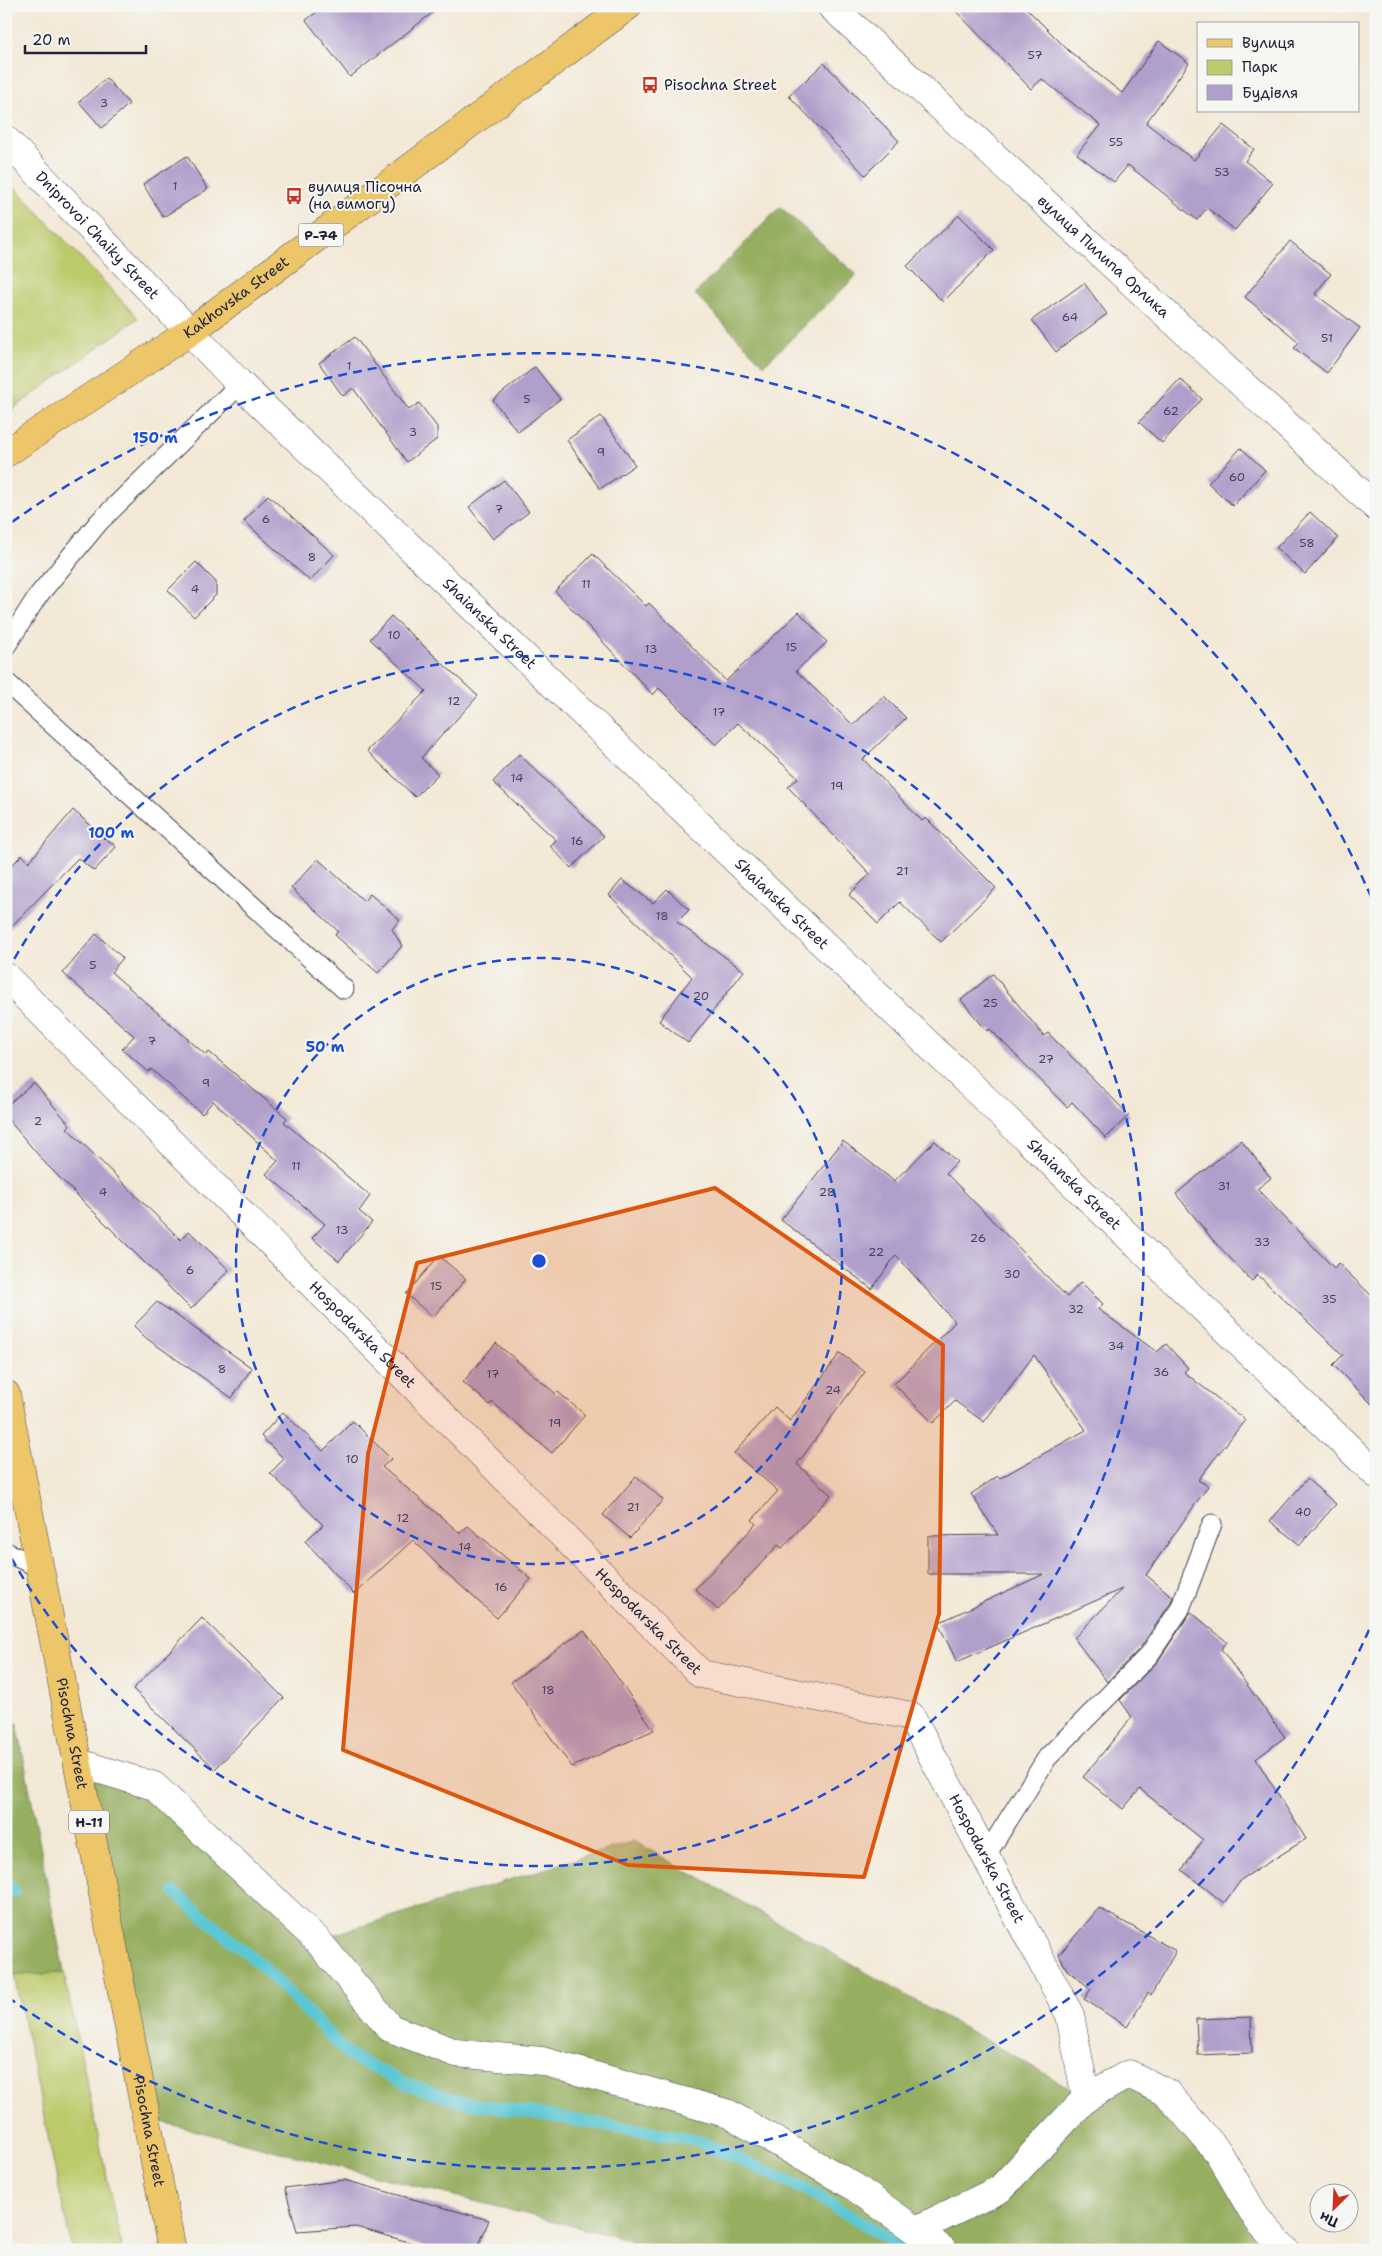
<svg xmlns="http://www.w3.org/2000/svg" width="1382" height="2256" font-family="'Shantell Sans',sans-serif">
<rect width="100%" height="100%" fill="#f6f6f2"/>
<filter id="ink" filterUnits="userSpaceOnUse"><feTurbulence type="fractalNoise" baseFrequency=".02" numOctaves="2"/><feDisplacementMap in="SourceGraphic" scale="10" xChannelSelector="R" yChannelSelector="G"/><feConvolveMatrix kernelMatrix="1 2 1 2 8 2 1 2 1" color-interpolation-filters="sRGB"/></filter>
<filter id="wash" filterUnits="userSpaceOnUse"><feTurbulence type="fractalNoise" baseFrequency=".0096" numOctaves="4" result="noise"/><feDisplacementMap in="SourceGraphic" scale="20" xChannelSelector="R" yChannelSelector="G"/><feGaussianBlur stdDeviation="1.12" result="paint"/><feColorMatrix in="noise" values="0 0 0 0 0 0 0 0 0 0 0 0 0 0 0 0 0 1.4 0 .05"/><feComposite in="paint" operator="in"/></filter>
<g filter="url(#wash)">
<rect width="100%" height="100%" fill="#f3e8d5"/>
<g fill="#bdca6c" stroke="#707654">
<path d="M6 178 138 318 6 414Z"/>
<path d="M64 1973 122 2250H72L14 1975Z"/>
</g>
<g fill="#96ae60" stroke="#5c684e">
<path d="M780 207 857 275 764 365 695 294Z"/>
<path d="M6 1715 17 1723 64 1973 14 1975 6 1968Z"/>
<path d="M78 1763 154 1786 317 1940 634 1841 1086 2097 1129 2074 1167 2093 1285 2250H668L146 2118Z"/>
</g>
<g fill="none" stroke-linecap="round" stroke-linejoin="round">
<g stroke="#5bc7d4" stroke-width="12">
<path d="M6 1883 14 1891"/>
<path d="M174 1892 263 1967 350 2056 409 2085 462 2102 694 2139 807 2190 887 2238 899 2250"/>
</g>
</g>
<g id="blocks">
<g fill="#b09fcb">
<path d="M325 6H441L350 77 306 20Z"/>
<path d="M951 6H1024L1069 51 1122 93 1159 41 1189 63 1146 123 1194 160 1223 125 1254 149 1245 161 1273 183 1235 230 1207 208 1197 220 1128 165 1114 182 1077 154 1100 125 1042 79 1031 89Z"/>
<path d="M824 63 899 141 865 175 789 96Z"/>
<path d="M106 78 129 104 102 128 79 102Z"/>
<path d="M187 156 208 189 163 217 143 184Z"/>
<path d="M959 215 994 250 943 302 907 266Z"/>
<path d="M1290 241 1331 274 1315 294 1360 328 1327 373 1294 348 1299 342 1245 297Z"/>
<path d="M1084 283 1107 314 1056 352 1032 320Z"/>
<path d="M355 337 409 410 419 403 437 427V439L407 462 353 388 343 396 319 363Z"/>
<path d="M535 367 560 399 518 432 493 400Z"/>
<path d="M1180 379 1202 399 1162 443 1139 422Z"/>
<path d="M601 416 635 465 600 489 567 440Z"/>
<path d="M1241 448 1265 470 1233 506 1208 483Z"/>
<path d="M504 480 529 512 493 539 469 507Z"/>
<path d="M268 495 334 555 310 581 244 521Z"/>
<path d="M1310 512 1338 538 1305 574 1276 548Z"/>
<path d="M593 554 646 606 649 603 726 681 799 612 827 642 796 671 853 725 884 696 906 718 863 759 922 821 926 818 996 888 941 942 900 902 878 924 849 895 870 874 788 787 798 778 738 723 716 745 659 688 653 695 555 591Z"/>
<path d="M196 562 216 582V595L194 617 168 590Z"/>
<path d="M391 616 478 696 421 758 438 774 415 797 367 751 426 691 370 639Z"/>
<path d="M519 754 604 836 571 868 550 846 556 840 493 782Z"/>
<path d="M73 810 116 847 94 871 78 858 6 932V871L22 855 29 862Z"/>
<path d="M318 859 364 901 370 894 400 920 392 929 402 946 378 973 335 935 338 931 291 888Z"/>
<path d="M622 880 653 903 667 889 689 910 677 922 744 971 688 1043 659 1021 692 977 609 895Z"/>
<path d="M96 934 123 958 111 972 206 1055 209 1052 287 1118 284 1122 370 1196 359 1211 372 1222 339 1261 312 1238 325 1224 266 1174 278 1161 213 1101 202 1114 151 1069 149 1072 122 1049 134 1036 63 973Z"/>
<path d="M993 974 1044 1036 1048 1033 1129 1115 1106 1138 1072 1102 1067 1107 990 1029 987 1031 961 1000Z"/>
<path d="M34 1083 70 1125 67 1128 181 1240 189 1231 229 1270 191 1309 46 1164 6 1117V1106Z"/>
<path d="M1241 1140 1271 1178 1257 1189 1334 1268 1338 1263 1376 1300V1408L1333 1365 1343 1355 1258 1275 1252 1281 1212 1239 1176 1194Z"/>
<path d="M843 1141 894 1181 935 1141 957 1162 946 1173 1067 1297 1081 1282 1103 1304 1098 1309 1157 1352 1166 1344 1188 1368 1184 1372 1245 1420 1198 1480 1208 1486 1146 1575 1173 1597 1170 1604 1140 1648 1107 1682 1074 1638 1122 1589 957 1662 938 1623 1044 1574H928V1536L998 1535 971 1494 998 1476 1000 1478 1086 1430 1034 1355 984 1422 955 1401 933 1423 894 1384 955 1322 896 1255 872 1289 781 1220Z"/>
<path d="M439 1256 466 1279 433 1317 406 1294Z"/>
<path d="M157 1302 252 1368 232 1398 146 1338 134 1326Z"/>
<path d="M496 1343 556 1394 558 1392 585 1415 552 1453 492 1402 490 1405 463 1382Z"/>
<path d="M840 1353 865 1372 797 1464 831 1495 782 1548 778 1545 718 1610 695 1589 756 1524 752 1520 778 1491 734 1453 775 1407 790 1421Z"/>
<path d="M283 1412 323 1451 353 1421 391 1459 382 1467 460 1533 468 1526 531 1579 497 1618 441 1568 413 1540 354 1594 305 1541 323 1525 270 1473 284 1459 261 1436Z"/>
<path d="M636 1476 663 1500 630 1538 603 1515Z"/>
<path d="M1307 1479 1336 1504 1300 1545 1270 1521Z"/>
<path d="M1191 1612 1227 1642 1221 1649 1285 1737 1256 1759 1306 1839 1242 1879 1224 1903 1182 1870 1203 1840 1140 1789 1123 1809 1083 1777 1132 1717 1120 1700 1158 1661Z"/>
<path d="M202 1618 284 1698 215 1769 133 1689Z"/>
<path d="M584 1630 654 1730 572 1767 511 1682Z"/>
<path d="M1099 1908 1176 1951 1151 1995 1148 1993 1127 2027 1084 1999 1091 1989 1067 1970 1059 1955Z"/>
<path d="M1251 2017 1252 2053 1198 2055 1196 2019Z"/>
<path d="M344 2180 489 2220 477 2250H437L356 2227 297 2231 285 2188Z"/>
</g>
</g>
</g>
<g filter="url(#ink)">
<use href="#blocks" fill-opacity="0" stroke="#414052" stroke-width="1"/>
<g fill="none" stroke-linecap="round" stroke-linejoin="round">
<g stroke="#414052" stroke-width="21">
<g id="lane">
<path d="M6 646 37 597 99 522 240 384"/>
<path d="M6 682 344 989"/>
<path d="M6 1552 40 1568"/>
<path d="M985 1857 1047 1758 1149 1655 1180 1609 1212 1524"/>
</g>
</g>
<g stroke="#414052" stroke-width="29">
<g id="street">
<path id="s1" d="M831 6 1376 507"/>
<path id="s2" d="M6 140 240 384 1376 1474"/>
<path id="s3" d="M6 977 701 1674 911 1716 1070 2015 1086 2098 1129 2074 1167 2093 1218 2152 1257 2219 1285 2250"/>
<path d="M78 1763 154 1786 317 1940 390 2028 456 2053 542 2061 729 2114 853 2186 943 2250"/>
<path d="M916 2230 1000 2189 1086 2098"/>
</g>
</g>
<g stroke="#414052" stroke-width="29">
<g id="primary">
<path id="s4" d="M6 453 191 331 628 6"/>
<path id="s5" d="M6 1394 172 2250"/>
</g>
</g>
<use href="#lane" stroke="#fff" stroke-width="19"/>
<use href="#street" stroke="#fff" stroke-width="28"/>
<use href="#primary" stroke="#ecc669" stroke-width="28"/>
</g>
</g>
<path fill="#de560e" fill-opacity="0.2" stroke="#de560e" stroke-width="4" stroke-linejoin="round" d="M715 1188 943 1345 939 1614 864 1877 628 1865 343 1750 368 1454 417 1263Z"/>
<g fill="none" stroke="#1d4ed8" stroke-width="2.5" stroke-dasharray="9 6">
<circle cx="539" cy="1261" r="303"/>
<path d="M7 972A605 605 0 1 1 7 1550"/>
<path d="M1375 1616A908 908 0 0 1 12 2000M12 522A908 908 0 0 1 1375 906"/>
</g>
<defs>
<g id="bus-bare" transform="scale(1.35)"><path d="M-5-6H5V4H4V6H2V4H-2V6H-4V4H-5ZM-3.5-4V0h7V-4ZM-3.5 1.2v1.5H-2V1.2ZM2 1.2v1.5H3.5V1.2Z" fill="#c8321e" stroke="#f6f6f2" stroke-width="2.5" paint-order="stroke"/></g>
</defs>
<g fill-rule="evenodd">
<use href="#bus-bare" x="650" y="85"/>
<use href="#bus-bare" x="294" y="196"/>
</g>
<g text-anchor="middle" stroke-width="4" stroke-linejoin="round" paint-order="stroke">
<g font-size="12" fill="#46415f">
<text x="1035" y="59">57</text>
<text x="104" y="107">3</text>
<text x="1116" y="146">55</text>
<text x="1222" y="176">53</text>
<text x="175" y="190">1</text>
<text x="1070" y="321">64</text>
<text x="1327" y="342">51</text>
<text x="349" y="370">1</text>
<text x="527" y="403">5</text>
<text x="1171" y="415">62</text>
<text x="413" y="436">3</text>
<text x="601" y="456">9</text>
<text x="1237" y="481">60</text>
<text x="499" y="513">7</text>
<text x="266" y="523">6</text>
<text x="1307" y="547">58</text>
<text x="312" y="561">8</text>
<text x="586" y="588">11</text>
<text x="195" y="593">4</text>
<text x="394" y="639">10</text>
<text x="791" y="651">15</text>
<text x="651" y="653">13</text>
<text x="454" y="705">12</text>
<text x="719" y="716">17</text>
<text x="517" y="782">14</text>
<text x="837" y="790">19</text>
<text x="577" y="845">16</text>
<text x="902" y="875">21</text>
<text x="662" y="920">18</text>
<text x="93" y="969">5</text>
<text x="701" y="1000">20</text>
<text x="990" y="1007">25</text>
<text x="152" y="1045">7</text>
<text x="1046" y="1063">27</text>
<text x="206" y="1087">9</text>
<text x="38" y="1125">2</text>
<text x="296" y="1170">11</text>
<text x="1224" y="1190">31</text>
<text x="103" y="1196">4</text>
<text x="827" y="1196">28</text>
<text x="342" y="1234">13</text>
<text x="978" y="1242">26</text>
<text x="1262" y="1246">33</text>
<text x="876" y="1256">22</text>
<text x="190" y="1274">6</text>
<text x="1012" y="1278">30</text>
<text x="436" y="1290">15</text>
<text x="1329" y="1303">35</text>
<text x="1076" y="1313">32</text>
<text x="1116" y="1350">34</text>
<text x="222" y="1373">8</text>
<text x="1161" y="1376">36</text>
<text x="493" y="1378">17</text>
<text x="833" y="1394">24</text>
<text x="555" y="1427">19</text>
<text x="352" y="1463">10</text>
<text x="633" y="1511">21</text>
<text x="1303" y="1516">40</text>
<text x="403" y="1522">12</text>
<text x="465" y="1551">14</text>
<text x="501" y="1591">16</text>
<text x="548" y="1694">18</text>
</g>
<g fill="#f6f6f2" stroke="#626272" stroke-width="1">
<rect x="298.5" y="223.5" width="45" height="23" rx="4"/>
<rect x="69" y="1810.5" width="40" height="23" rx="4"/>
</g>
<g font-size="14" font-weight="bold" fill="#22223b">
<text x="321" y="240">Р-74</text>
<text x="89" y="1827">Н-11</text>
</g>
<g font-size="15" fill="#22223b" stroke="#f6f6f2" text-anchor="start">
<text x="664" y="90">Pisochna Street</text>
<text x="308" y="192">вулиця Пісочна<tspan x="308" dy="17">(на вимогу)</tspan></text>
</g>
<g font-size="15" fill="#22223b" stroke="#f6f6f2">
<text dy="5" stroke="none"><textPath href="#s2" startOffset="132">Dniprovoi Chaiky Street</textPath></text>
<text dy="5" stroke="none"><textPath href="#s1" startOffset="370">вулиця Пилипа Орлика</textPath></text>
<text dy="5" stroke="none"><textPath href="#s4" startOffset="278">Kakhovska Street</textPath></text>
<text dy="5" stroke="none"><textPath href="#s2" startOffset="684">Shaianska Street</textPath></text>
<text dy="5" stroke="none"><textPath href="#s2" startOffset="1089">Shaianska Street</textPath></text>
<text dy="5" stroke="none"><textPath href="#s2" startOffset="1494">Shaianska Street</textPath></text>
<text dy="5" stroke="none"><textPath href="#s3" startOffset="505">Hospodarska Street</textPath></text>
<text dy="5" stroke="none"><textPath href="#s3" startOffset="910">Hospodarska Street</textPath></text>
<text dy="5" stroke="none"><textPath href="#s5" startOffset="346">Pisochna Street</textPath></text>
<text dy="5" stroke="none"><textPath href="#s3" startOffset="1360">Hospodarska Street</textPath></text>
<text dy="5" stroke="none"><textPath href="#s5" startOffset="751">Pisochna Street</textPath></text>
</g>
</g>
<circle cx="539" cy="1261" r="8" fill="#1d4ed8" stroke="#f6f6f2" stroke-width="2.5"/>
<g font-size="15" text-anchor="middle" font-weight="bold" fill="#1d4ed8" stroke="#f6f6f2" stroke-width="4" stroke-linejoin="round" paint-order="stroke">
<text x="155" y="443">150 m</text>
<text x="111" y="838">100 m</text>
<text x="325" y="1052">50 m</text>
</g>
<rect width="1382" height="2256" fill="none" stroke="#f6f6f2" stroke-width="25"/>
<rect x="1197" y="22" width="162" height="90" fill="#f6f6f2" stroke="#a1a1a9"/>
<rect x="1207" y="39" width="25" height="8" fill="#ecc669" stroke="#a1a1a9"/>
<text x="1242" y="48" font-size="15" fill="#22223b">Вулиця</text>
<rect x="1207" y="60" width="25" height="15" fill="#bdca6c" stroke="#a1a1a9"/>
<text x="1242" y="72" font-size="15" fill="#22223b">Парк</text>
<rect x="1207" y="85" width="25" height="15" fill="#b09fcb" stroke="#a1a1a9"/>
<text x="1242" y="98" font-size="15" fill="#22223b">Будівля</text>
<g transform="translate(1334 2208) rotate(204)"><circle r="24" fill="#f6f6f2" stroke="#a1a1a9"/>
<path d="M0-4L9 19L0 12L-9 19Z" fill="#c8321e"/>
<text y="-8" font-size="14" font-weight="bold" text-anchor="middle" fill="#22223b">Пн</text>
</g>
<path d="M25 45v8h121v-8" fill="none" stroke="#22223b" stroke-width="2.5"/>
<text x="32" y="45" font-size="15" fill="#22223b" stroke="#f6f6f2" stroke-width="4" paint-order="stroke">20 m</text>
</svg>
